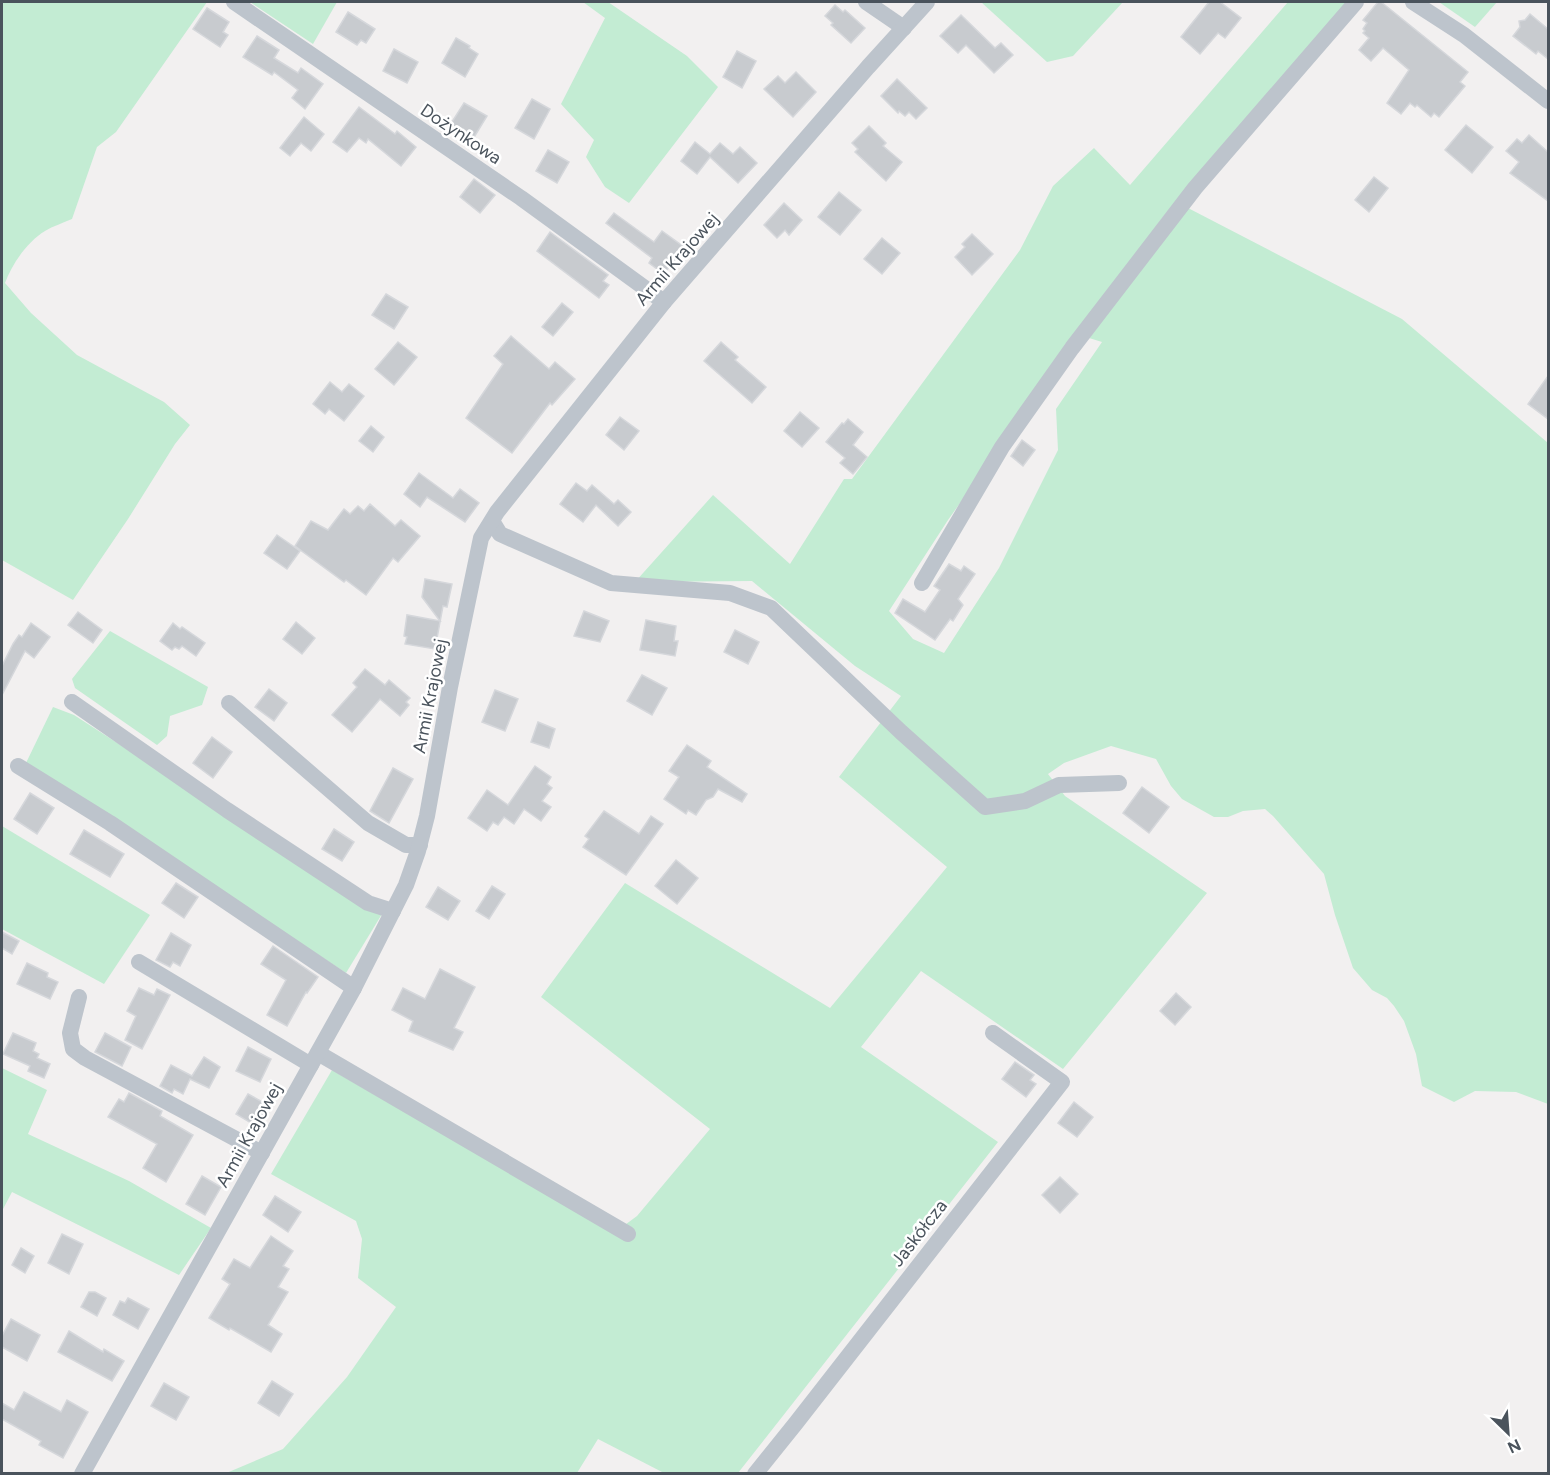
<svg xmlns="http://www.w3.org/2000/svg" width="1550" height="1475" font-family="Figtree,sans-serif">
<rect width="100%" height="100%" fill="#f2f0f0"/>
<g fill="#c3ecd3">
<path d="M2 2H207L116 132 97 147 72 219C63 223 53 226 45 231 27 242 12 264 5 283L31 313 77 355 164 402 190 425 175 444 128 519 73 600 2 560Z"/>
<path d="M250 2H337L313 44Z"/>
<path d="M583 2H608L687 56 718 87 629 203 605 187 586 157 594 140 561 104 605 18Z"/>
<path d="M981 2H1123L1073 56 1047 62Z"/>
<path d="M1288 2H1347L1163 217 948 520 889 611 913 639 944 653 999 568 1058 450 1056 409 1102 342 1089 338 1188 208 1402 319 1548 443V1104L1516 1092 1475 1091 1454 1102 1422 1086 1416 1054 1404 1021 1394 1006 1387 998 1372 990 1353 968 1335 915 1324 874 1273 816 1265 809 1243 811 1228 817H1214L1182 799 1171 786 1156 759 1111 746 1064 763 1048 774 1065 796 1207 893 1063 1069 921 971 861 1047 998 1142 738 1473H664L598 1439 577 1473 224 1474 283 1449 347 1377 396 1307 358 1278 362 1239 356 1221 271 1174 332 1070 614 1233 637 1216 710 1129 541 997 625 883 830 1008 947 867 839 777 901 696 855 666 752 581 635 582 713 495 790 564 844 479H852L1020 250 1053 186 1094 148 1130 185Z"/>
<path d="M1439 2H1497L1475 27Z"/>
<path d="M110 631 208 687 202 705 170 716 167 736 157 745 75 688 72 679Z"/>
<path d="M53 707 74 715 382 914 346 973 26 763Z"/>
<path d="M2 826 150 915 104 984 2 929Z"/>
<path d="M2 1068 47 1090 28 1134 129 1181 211 1228 179 1275 12 1192 2 1211Z"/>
</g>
<g fill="#c8cbcf" stroke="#d5d7db" stroke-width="1.5">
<path d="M1209 2H1220L1241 18 1225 38 1218 33 1200 54 1181 37Z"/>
<path d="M1378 2H1381L1468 72 1460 82 1465 86 1439 117 1434 113 1431 117 1417 105 1415 107 1410 103 1401 114 1387 103 1409 70 1383 48 1371 61 1359 50 1369 38 1363 33 1365 31 1363 29 1367 23 1363 20Z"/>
<path d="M835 5 843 12 845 10 865 28 851 43 831 25 833 23 825 16Z"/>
<path d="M207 8 229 22 223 32 228 35 220 47 193 29Z"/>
<path d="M348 12 375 29 366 43 361 40 357 45 336 32Z"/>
<path d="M1530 14 1548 29V59L1538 51 1536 54 1513 36 1520 27 1519 21 1525 20Z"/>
<path d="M961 15 995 48 1001 43 1013 55 994 73 966 45 958 53 940 36Z"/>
<path d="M257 36 279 50 274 58 298 73 301 68 323 84 305 109 292 98 298 90 274 72 272 75 243 57Z"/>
<path d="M456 38 470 46 469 48 478 54 465 77 442 63Z"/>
<path d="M394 49 418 62 407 83 383 71Z"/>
<path d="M737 51 756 61 742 88 723 77Z"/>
<path d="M796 72 816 92 793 117 764 89 778 76 785 83Z"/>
<path d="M897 79 927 108 916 119 909 112 905 116 899 111 898 113 881 96Z"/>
<path d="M532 99 550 109 534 139 515 128Z"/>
<path d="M464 103 487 116 473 139 450 125Z"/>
<path d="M359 107 395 134 397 131 416 147 401 166 368 139 366 143 359 138 347 152 333 142Z"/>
<path d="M304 117 324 134 311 151 301 143 290 156 280 148Z"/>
<path d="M1466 125 1493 147 1472 173 1445 150Z"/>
<path d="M869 126 886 143 883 146 902 162 886 181 855 152 858 149 852 143Z"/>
<path d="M1529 135 1548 152V201L1510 173 1519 162 1506 151 1517 139 1522 143Z"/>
<path d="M695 142 710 154 720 143 733 154 740 147 757 163 738 183 710 157 697 174 681 161Z"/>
<path d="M548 150 569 162 557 183 536 171Z"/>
<path d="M1374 177 1388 188 1369 212 1355 200Z"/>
<path d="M474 179 495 195 480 213 460 197Z"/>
<path d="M839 192 861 210 840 235 818 217Z"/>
<path d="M784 203 802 220 789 235 785 230 777 238 764 225Z"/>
<path d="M614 213 654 242 662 231 684 247 664 274 649 263 652 258 606 223Z"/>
<path d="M550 232 608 275 603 281 609 285 599 298 537 251Z"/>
<path d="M972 234 993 254 972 275 955 257 965 247 962 244Z"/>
<path d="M882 238 900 253 882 274 864 259Z"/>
<path d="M386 294 408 307 394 329 372 315Z"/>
<path d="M562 303 573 312 553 336 542 327Z"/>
<path d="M511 336 549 369 555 362 575 379 552 405 550 403 512 453 466 418 503 364 494 356Z"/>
<path d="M398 342 417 357 394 385 375 369Z"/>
<path d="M721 342 738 357 735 360 766 387 752 403 704 361Z"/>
<path d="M1548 376V419L1528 404Z"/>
<path d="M330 382 342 392 349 384 364 396 344 421 329 409 325 414 313 404Z"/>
<path d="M800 412 819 428 802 447 784 431Z"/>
<path d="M620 417 639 431 624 450 606 435Z"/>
<path d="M848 419 863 432 853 445 867 457 853 474 840 463 845 458 826 442 842 423 844 424Z"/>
<path d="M371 426 384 437 373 452 359 441Z"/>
<path d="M1022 440 1035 450 1023 466 1011 456Z"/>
<path d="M419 473 453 498 460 489 479 503 465 522 427 497 420 507 404 494Z"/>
<path d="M576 483 587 491 592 485 614 504 618 500 631 512 618 526 596 505 583 522 560 504Z"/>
<path d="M370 504 395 526 401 520 420 536 398 562 393 558 366 595 346 580 344 582 295 546 311 521 328 530 344 509 350 514 358 506 364 511Z"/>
<path d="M277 535 300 551 287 569 264 553Z"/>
<path d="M949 564 961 571 964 566 975 574 958 599 963 605 953 621 950 619 935 640 895 613 903 599 925 612 940 590 934 586Z"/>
<path d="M425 579 452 584 447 607 443 606 435 649 405 644 407 637 404 636 407 615 440 621 422 597Z"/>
<path d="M584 611 609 621 600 642 574 636Z"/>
<path d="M78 612 102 630 93 643 68 625Z"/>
<path d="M646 620 676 626 674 641H678L675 656 640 650Z"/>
<path d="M296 622 315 638 302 654 283 639Z"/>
<path d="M31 623 50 637 34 658 25 651 2 695V666L13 644 19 635 22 637Z"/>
<path d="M173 623 180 629 182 627 205 643 196 656 182 646 179 649 175 647 172 650 160 641Z"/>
<path d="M735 630 759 642 748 664 724 652Z"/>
<path d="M365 669 385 685 389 680 410 698 406 702 409 705 400 716 380 699 352 732 332 715 357 687 353 683Z"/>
<path d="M642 675 667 688 652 715 627 701Z"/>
<path d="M269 689 287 703 274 721 255 707Z"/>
<path d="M495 690 518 699 505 731 482 722Z"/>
<path d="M538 722 555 729 549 748 531 742Z"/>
<path d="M212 737 232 752 213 778 193 763Z"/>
<path d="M687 745 711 761 707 767 747 794 742 802 718 789 713 797 706 800 696 815 688 810 686 814 664 799 679 777 669 771Z"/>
<path d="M535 766 551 777 547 784 552 788 542 801 551 807 541 821 524 809 514 824 504 817 498 825 493 822 487 831 468 818 487 790 508 805Z"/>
<path d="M393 768 413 779 389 823 370 811Z"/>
<path d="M1142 787 1169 807 1149 833 1123 813Z"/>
<path d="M30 793 54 808 37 834 14 819Z"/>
<path d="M604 811 639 834 651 816 663 824 626 875 583 847 589 839 585 836Z"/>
<path d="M334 829 354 842 342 861 322 849Z"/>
<path d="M84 830 124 854 110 877 70 854Z"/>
<path d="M676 860 698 878 677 904 655 886Z"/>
<path d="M176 883 198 897 184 918 162 903Z"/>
<path d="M492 886 505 894 489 919 476 911Z"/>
<path d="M438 887 460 901 448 920 426 907Z"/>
<path d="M2 932 19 941 12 954 2 948Z"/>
<path d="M171 933 191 945 180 966 173 962 170 967 156 960Z"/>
<path d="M273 946 318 977 307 993 306 992 287 1026 267 1015 286 980 261 964Z"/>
<path d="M27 963 48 973 47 977 58 982 50 999 17 984Z"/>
<path d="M440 969 475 987 454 1028 463 1032 453 1050 409 1031 413 1021 392 1010 403 988 425 999Z"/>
<path d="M139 988 154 995 157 989 170 995 142 1049 125 1040 136 1016 127 1011Z"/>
<path d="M1176 993 1191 1007 1175 1025 1160 1011Z"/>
<path d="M13 1033 36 1043 33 1051 39 1054 37 1058 50 1064 44 1078 28 1071 30 1066 3 1054Z"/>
<path d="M105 1033 131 1047 122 1066 95 1052Z"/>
<path d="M248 1047 271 1059 260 1082 236 1071Z"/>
<path d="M204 1057 220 1067 209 1088 190 1079 183 1094 174 1089 172 1093 160 1086 171 1065 192 1076Z"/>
<path d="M1015 1062 1034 1075 1030 1080 1036 1084 1026 1097 1002 1079Z"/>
<path d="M129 1093 162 1111 160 1116 193 1135 166 1182 143 1168 157 1144 108 1117 119 1099 124 1102Z"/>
<path d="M248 1094 268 1105 256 1126 236 1114Z"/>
<path d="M1074 1102 1093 1117 1077 1137 1058 1123Z"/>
<path d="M202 1176 221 1187 205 1215 186 1204Z"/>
<path d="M1060 1177 1078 1194 1060 1213 1042 1195Z"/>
<path d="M275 1196 301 1212 288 1232 263 1215Z"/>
<path d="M62 1234 83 1244 69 1274 48 1263Z"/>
<path d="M271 1236 293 1251 283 1266 289 1269 278 1287 288 1292 268 1325 282 1334 271 1352 230 1328 229 1330 209 1318 230 1284 222 1279 234 1259 250 1268Z"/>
<path d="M21 1248 34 1256 25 1273 12 1265Z"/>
<path d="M89 1292H95L106 1298 97 1316 81 1307Z"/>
<path d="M128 1298 149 1309 138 1329 113 1315 120 1301 125 1303Z"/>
<path d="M11 1319 40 1335 27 1361 2 1347V1336Z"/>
<path d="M69 1331 103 1352 104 1349 124 1361 112 1381 58 1352Z"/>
<path d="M272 1381 293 1394 279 1416 258 1403Z"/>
<path d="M164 1383 189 1397 176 1420 151 1406Z"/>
<path d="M24 1392 61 1412 67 1400 88 1412 63 1458 39 1445 41 1441 2 1419V1403L14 1410Z"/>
</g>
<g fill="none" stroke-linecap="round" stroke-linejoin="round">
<g stroke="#bdc4cc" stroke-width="16">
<path d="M234 2 521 198 664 302"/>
<path d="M866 2 904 28"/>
<path d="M1413 2 1464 35 1548 101"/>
<path d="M492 521 500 534 611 583 730 593 771 608 901 732 985 807 1025 801 1059 785 1119 783"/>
<path d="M922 583 1002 447 1072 348 1195 188 1356 2"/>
<path d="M72 702 227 810 368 903 393 911"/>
<path d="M229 703 368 823 406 845H420"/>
<path d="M18 766 110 823 354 988"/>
<path d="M139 962 311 1065"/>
<path d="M79 997 70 1033 73 1049 85 1058 262 1153"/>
<path d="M318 1053 628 1234"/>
<path d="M82 1474 354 988 406 885 418 851 427 816 450 687 481 538 497 512 664 302 868 67 927 2"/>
<path d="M755 1474 796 1423 1062 1082 993 1033"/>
</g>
</g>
<g text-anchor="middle" stroke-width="5" stroke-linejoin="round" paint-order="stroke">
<g font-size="18" fill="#4a535c" stroke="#fff">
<text transform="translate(461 134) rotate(34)" y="6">Dożynkowa</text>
<text transform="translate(677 259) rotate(-49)" y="6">Armii Krajowej</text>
<text transform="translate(430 696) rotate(-79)" y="6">Armii Krajowej</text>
<text transform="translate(249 1135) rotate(-61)" y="6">Armii Krajowej</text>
<text transform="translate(919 1233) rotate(-52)" y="6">Jaskółcza</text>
</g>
</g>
<rect width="1550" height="1475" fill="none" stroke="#4a535c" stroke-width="6"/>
<g transform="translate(1508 1433) rotate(155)" stroke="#ffffff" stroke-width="4.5" paint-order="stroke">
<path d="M0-4.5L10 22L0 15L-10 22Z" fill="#4a535c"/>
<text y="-9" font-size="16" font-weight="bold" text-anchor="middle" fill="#4a535c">N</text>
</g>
</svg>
